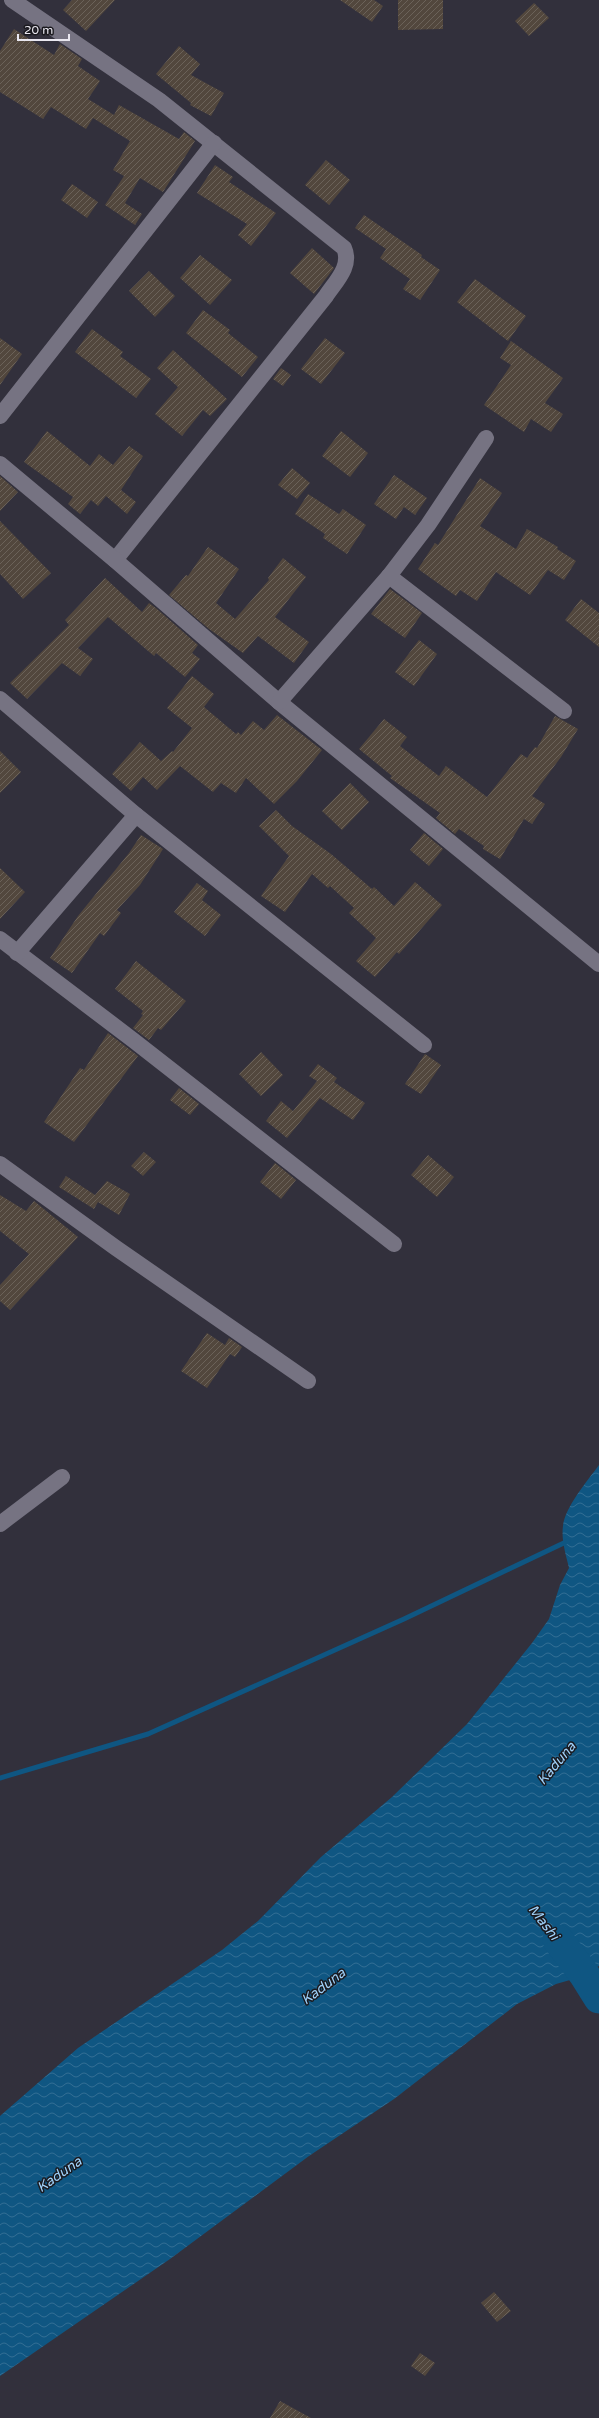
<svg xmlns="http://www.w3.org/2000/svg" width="599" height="2418" font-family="'Varela Round',sans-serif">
<defs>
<pattern id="water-waves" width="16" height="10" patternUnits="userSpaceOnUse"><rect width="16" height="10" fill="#0f5682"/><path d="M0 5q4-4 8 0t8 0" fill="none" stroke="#326e94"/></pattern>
<pattern id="building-hatch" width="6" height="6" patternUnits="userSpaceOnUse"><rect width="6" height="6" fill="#52473d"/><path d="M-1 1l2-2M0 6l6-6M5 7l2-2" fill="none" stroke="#6b6259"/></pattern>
</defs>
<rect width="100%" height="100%" fill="#32303c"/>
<path fill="url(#water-waves)" d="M599 1465V1966L570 1980 556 1984 517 2004 394 2099 309 2156 170 2259 0 2376V2116L78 2048 222 1950 258 1921 321 1857 392 1797 467 1724 532 1643 549 1619 560 1585 569 1568C566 1555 561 1540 563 1526 565 1507 588 1480 599 1465Z"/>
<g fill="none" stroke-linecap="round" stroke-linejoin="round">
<path stroke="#0f5682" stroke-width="5" d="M0 1778 148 1734 404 1619 568 1541"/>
<path stroke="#0f5682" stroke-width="31" d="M558 1940 584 1974 599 1998"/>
</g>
<g fill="url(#building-hatch)">
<path d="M72 0H115L86 31 63 10Z"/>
<path d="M340 0H374L383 6 372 22Z"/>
<path d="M398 0H443V29L398 30Z"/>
<path d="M534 3 549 18 529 36 515 21Z"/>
<path d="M14 29 54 55 60 44 82 59 78 66 100 81 88 99 114 115 119 105 179 139 184 132 195 141 163 192 140 178 125 203 142 214 135 225 105 205 124 176 113 170 130 141 93 118 86 129 51 107 43 119 0 92V51Z"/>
<path d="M179 46 200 64 191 75 224 93 211 116 190 105 191 103 156 74Z"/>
<path d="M326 160 350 180 329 205 305 185Z"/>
<path d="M215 165 233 177 229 182 276 213 251 246 238 235 247 224 197 193Z"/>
<path d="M72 184 98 202 87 218 61 200Z"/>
<path d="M364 215 422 255 421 257 440 270 420 300 403 289 410 279 380 258 386 249 355 228Z"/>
<path d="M312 248 334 268 314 294 290 273Z"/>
<path d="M200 255 232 280 210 305 180 278Z"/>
<path d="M149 271 175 296 155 317 129 291Z"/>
<path d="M475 279 526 316 508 341 457 302Z"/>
<path d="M203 310 230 330 228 333 258 357 242 377 186 333Z"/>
<path d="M92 329 123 352 120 356 151 379 136 398 75 352Z"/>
<path d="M0 338 22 354 0 385Z"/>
<path d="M325 338 345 353 321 384 301 369Z"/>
<path d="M511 341 563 378 545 403 563 414 551 432 531 419 524 432 484 405 511 365 500 358Z"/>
<path d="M173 350 227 399 210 416 203 410 182 436 155 414 178 387 157 368Z"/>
<path d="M281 368 291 375 283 386 273 379Z"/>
<path d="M47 431 90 466 99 454 113 465 129 446 143 456 121 490 136 502 127 514 106 496 98 506 91 500 80 514 68 504 73 497 24 462Z"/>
<path d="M341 431 368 453 350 477 322 456Z"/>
<path d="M292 468 310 483 297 499 278 485Z"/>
<path d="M394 475 427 498 415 515 404 507 396 519 374 504Z"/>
<path d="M0 476 18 492 0 511Z"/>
<path d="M480 478 502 493 480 526 516 549 527 529 558 547 557 549 576 561 564 580 548 570 530 595 496 572 477 601 460 590 456 596 418 569 435 543 438 545Z"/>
<path d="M308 494 339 514 343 509 366 525 347 554 323 538 325 534 295 514Z"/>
<path d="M0 521 51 573 23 599 0 574Z"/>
<path d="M208 547 239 569 216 603 235 619 269 580 268 578 283 558 306 577 275 617 309 642 294 663 258 636 243 653 209 629 169 595 186 575 188 576Z"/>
<path d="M105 578 142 612 149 603 157 609 198 645 192 653 200 659 185 677 156 653 154 656 108 617 78 648 93 659 80 676 62 663 27 699 10 683 69 625 65 620Z"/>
<path d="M390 589 422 613 405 638 371 614Z"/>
<path d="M581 599 599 613V647L565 620Z"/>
<path d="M419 640 437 654 414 686 395 672Z"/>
<path d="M192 676 214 694 204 707 236 734 238 732 241 735 253 721 264 730 277 715 322 750 297 781 274 804 246 778 236 793 221 783 213 792 180 766 157 790 143 777 131 791 112 774 140 742 161 761 172 751 173 752 192 728 167 708Z"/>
<path d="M555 716 578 729 561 757 532 796 545 804 532 824 524 819 500 859 483 849 484 846 459 829 455 834 436 818 440 813 390 778 392 776 359 749 384 719 407 737 400 746 439 776 446 766 487 797 521 754 527 758 535 747 537 748Z"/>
<path d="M0 751 21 772 0 793Z"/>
<path d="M350 783 369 802 342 830 322 811Z"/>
<path d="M276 810 292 826 331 854 372 889 374 887 394 906 415 882 442 905 399 954 397 952 375 977 356 961 376 938 349 913 354 908 330 886 328 888 312 874 285 912 261 896 289 856 259 826Z"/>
<path d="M424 833 443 849 429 866 410 850Z"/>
<path d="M141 835 163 849 140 885 117 910 121 913 104 936 100 933 72 973 50 958 78 916 129 853Z"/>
<path d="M0 868 25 892 0 919Z"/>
<path d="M197 883 208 891 202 900 221 915 205 936 174 912Z"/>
<path d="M136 961 186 1001 161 1030 158 1028 149 1040 133 1028 143 1015 141 1014 143 1011 115 989Z"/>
<path d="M108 1033 138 1056 74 1142 44 1122 80 1068 84 1070Z"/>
<path d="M261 1052 283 1075 261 1096 239 1074Z"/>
<path d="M425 1054 441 1065 421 1094 405 1084Z"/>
<path d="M318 1064 337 1078 334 1082 365 1103 353 1120 320 1098 287 1138 266 1121 281 1101 293 1111 317 1081 309 1076Z"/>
<path d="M179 1088 199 1104 190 1115 170 1100Z"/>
<path d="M144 1152 156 1162 143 1176 131 1166Z"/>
<path d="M428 1155 454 1177 437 1197 411 1175Z"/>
<path d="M275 1163 296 1180 281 1199 260 1182Z"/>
<path d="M66 1176 95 1195 107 1181 130 1194 119 1215 98 1202 94 1209 59 1187Z"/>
<path d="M0 1195 26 1211 34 1201 78 1237 10 1310 0 1301V1285L29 1254 0 1231Z"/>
<path d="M207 1333 225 1345 229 1338 242 1347 235 1357 230 1354 207 1388 181 1371Z"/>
<path d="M494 2292 511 2311 497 2322 481 2303Z"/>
<path d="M420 2353 435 2363 425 2376 411 2366Z"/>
<path d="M280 2401 311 2418H270Z"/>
</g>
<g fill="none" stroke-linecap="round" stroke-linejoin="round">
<g stroke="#767382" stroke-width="16">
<path d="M12 0 159 100 344 248C352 266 336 281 326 296L115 560"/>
<path d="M0 416 214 143"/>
<path d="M0 464 115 560 279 702 599 964"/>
<path d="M389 576 564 711"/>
<path d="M0 699 136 815 424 1045"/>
<path d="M279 702 389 576 428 525 486 438"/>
<path d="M0 939 133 1040 394 1244"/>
<path d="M17 953 136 815"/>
<path d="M0 1164 116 1248 308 1381"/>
<path d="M0 1524 62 1477"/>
</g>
</g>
<g text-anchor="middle" stroke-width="3" stroke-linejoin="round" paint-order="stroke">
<g font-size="14" font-style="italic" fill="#9fd1f9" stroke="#1a191e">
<text transform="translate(556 1763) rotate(-50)" y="5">Kaduna</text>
<text transform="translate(544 1922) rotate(52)" y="5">Mashi</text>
<text transform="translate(323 1986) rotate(-37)" y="5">Kaduna</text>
<text transform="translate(59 2174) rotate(-35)" y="5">Kaduna</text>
</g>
</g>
<path d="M18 34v6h51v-6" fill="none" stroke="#e9e7f0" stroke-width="2"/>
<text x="24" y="34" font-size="12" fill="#e9e7f0" stroke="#1a191e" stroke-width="3" paint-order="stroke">20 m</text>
</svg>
